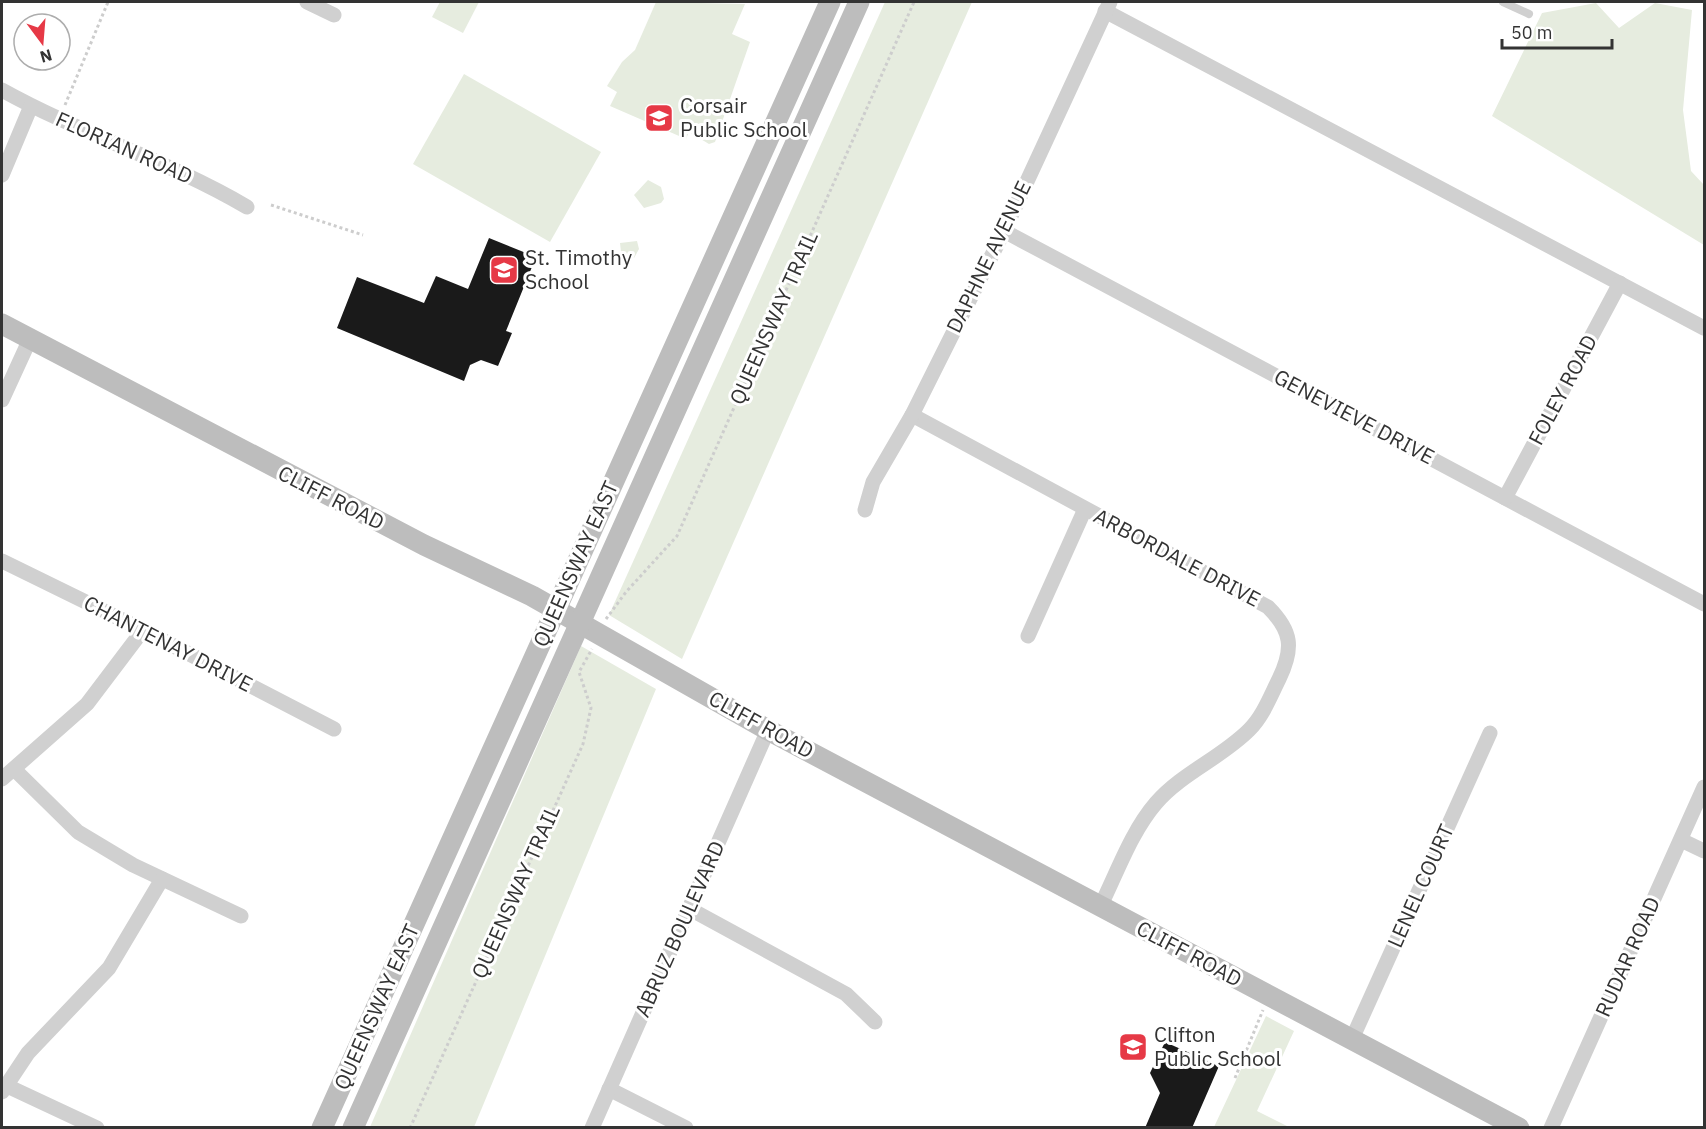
<svg xmlns="http://www.w3.org/2000/svg" width="1706" height="1129" font-family="'IBM Plex Sans',sans-serif">
<rect width="100%" height="100%" fill="#fff"/>
<g fill="#e6ecdf">
<path d="M440 2H479L463 33 432 17Z"/>
<path d="M656 2 745 4 732 34 750 42 715 142 709 144 689 132 686 139 610 106 617 92 607 86 622 62 635 50Z"/>
<path d="M885 2H972L682 659 609 615Z"/>
<path d="M1596 3 1619 28 1655 3 1692 10 1683 110 1691 171 1704 185V245L1492 116 1542 13Z"/>
<path d="M464 74 601 152 550 242 413 164Z"/>
<path d="M648 180 661 187 664 199 661 203 644 208 634 195Z"/>
<path d="M637 241 639 249 634 258 628 257 621 252 620 243Z"/>
<path d="M581 646 656 689 474 1127H370Z"/>
<path d="M1266 1016 1294 1031 1257 1111 1289 1127H1214Z"/>
</g>
<g fill="#1a1a1a">
<path d="M489 238 536 257 506 331 512 333 498 366 481 360 470 365 464 381 337 328 357 277 424 303 436 276 468 289Z"/>
<path d="M1165 1042 1219 1066 1192 1128H1145L1160 1093 1150 1073Z"/>
</g>
<g fill="none" stroke-linecap="round" stroke-linejoin="round">
<g stroke="#cdcdcd" stroke-width="3" stroke-dasharray="3 3" stroke-linecap="butt">
<path d="M65 105 108 2"/>
<path d="M271 205 363 235"/>
<path d="M606 619 626 592 677 536 914 2"/>
<path d="M1235 1078 1263 1010"/>
<path d="M410 1128 583 744 591 708 579 672 592 649"/>
</g>
<path stroke="#d0d0d0" stroke-width="8" d="M1503 2 1529 14"/>
<g stroke="#d0d0d0" stroke-width="15">
<path d="M307 2 334 15"/>
<path d="M1105 11 1704 328"/>
<path d="M2 90C81 134 169 161 247 207"/>
<path d="M2 175 31 106"/>
<path d="M1004 231 1704 604"/>
<path d="M2 400 30 339"/>
<path d="M912 415 1268 607C1292 631 1294 648 1279 679 1270 697 1263 716 1249 730 1221 758 1182 773 1156 803 1131 832 1117 873 1100 907"/>
<path d="M1505 498 1620 283"/>
<path d="M865 510 873 482 912 415 1004 231 1110 2"/>
<path d="M2 561 143 630 334 729"/>
<path d="M1028 636 1085 509"/>
<path d="M14 769 78 832 133 865 241 916"/>
<path d="M2 779 87 704 143 630"/>
<path d="M1681 840 1704 851"/>
<path d="M690 909 846 994 875 1022"/>
<path d="M1352 1039 1490 733"/>
<path d="M5 1085 97 1128"/>
<path d="M609 1089 686 1128"/>
<path d="M2 1092 28 1053 109 968 162 879"/>
<path d="M592 1128 768 730"/>
<path d="M1551 1128 1704 787"/>
</g>
<g stroke="#bdbdbd" stroke-width="21">
<path d="M2 324 424 545 532 596 768 730 1519 1128"/>
<path d="M322 1128 830 2"/>
<path d="M353 1128 859 2"/>
</g>
</g>
<defs>
<g id="school-square" transform="scale(1.5)"><rect x="-9" y="-9" width="18" height="18" rx="4" fill="#e63946" stroke="#fff"/><path d="M0-5L7-2L0 1L-7-2ZM-4 1L0 2.5L4 1V4Q0 6-4 4Z" fill="#fff"/></g>
</defs>
<g fill-rule="evenodd">
<use href="#school-square" x="659" y="118"/>
<use href="#school-square" x="504" y="270"/>
<use href="#school-square" x="1133" y="1047"/>
</g>
<g text-anchor="middle" stroke-width="6" stroke-linejoin="round" paint-order="stroke">
<g font-size="21" fill="#333" stroke="#fff" text-anchor="start">
<text x="680" y="113">Corsair<tspan x="680" dy="24">Public School</tspan></text>
<text x="525" y="265">St. Timothy<tspan x="525" dy="24">School</tspan></text>
<text x="1154" y="1042">Clifton<tspan x="1154" dy="24">Public School</tspan></text>
</g>
<g font-size="21" fill="#333" stroke="#fff">
<text transform="translate(124 148) rotate(24)" y="7">FLORIAN ROAD</text>
<text transform="translate(989 257) rotate(-64)" y="7">DAPHNE AVENUE</text>
<text transform="translate(774 318) rotate(-66)" y="7">QUEENSWAY TRAIL</text>
<text transform="translate(1563 390) rotate(-62)" y="7">FOLEY ROAD</text>
<text transform="translate(1354 417) rotate(28)" y="7">GENEVIEVE DRIVE</text>
<text transform="translate(331 498) rotate(27)" y="7">CLIFF ROAD</text>
<text transform="translate(1177 558) rotate(28)" y="7">ARBORDALE DRIVE</text>
<text transform="translate(576 564) rotate(-66)" y="7">QUEENSWAY EAST</text>
<text transform="translate(168 644) rotate(27)" y="7">CHANTENAY DRIVE</text>
<text transform="translate(761 725) rotate(29)" y="7">CLIFF ROAD</text>
<text transform="translate(1421 886) rotate(-66)" y="7">LENEL COURT</text>
<text transform="translate(516 892) rotate(-66)" y="7">QUEENSWAY TRAIL</text>
<text transform="translate(680 929) rotate(-66)" y="7">ABRUZ BOULEVARD</text>
<text transform="translate(1189 954) rotate(28)" y="7">CLIFF ROAD</text>
<text transform="translate(1628 957) rotate(-66)" y="7">RUDAR ROAD</text>
<text transform="translate(377 1007) rotate(-66)" y="7">QUEENSWAY EAST</text>
</g>
</g>
<rect width="1706" height="1129" fill="none" stroke="#333333" stroke-width="6"/>
<g transform="translate(42 42) rotate(164)"><circle r="28" fill="#ffffff" stroke="#adadad" stroke-width="1.5"/>
<path d="M0-4.5L10 22L0 15L-10 22Z" fill="#e63946"/>
<text y="-9" font-size="16" font-weight="bold" text-anchor="middle" fill="#333333">N</text>
</g>
<path d="M1502 39v9h110v-9" fill="none" stroke="#333333" stroke-width="3"/>
<text x="1511" y="39" font-size="18" fill="#333333" stroke="#ffffff" stroke-width="4.5" paint-order="stroke">50 m</text>
</svg>
